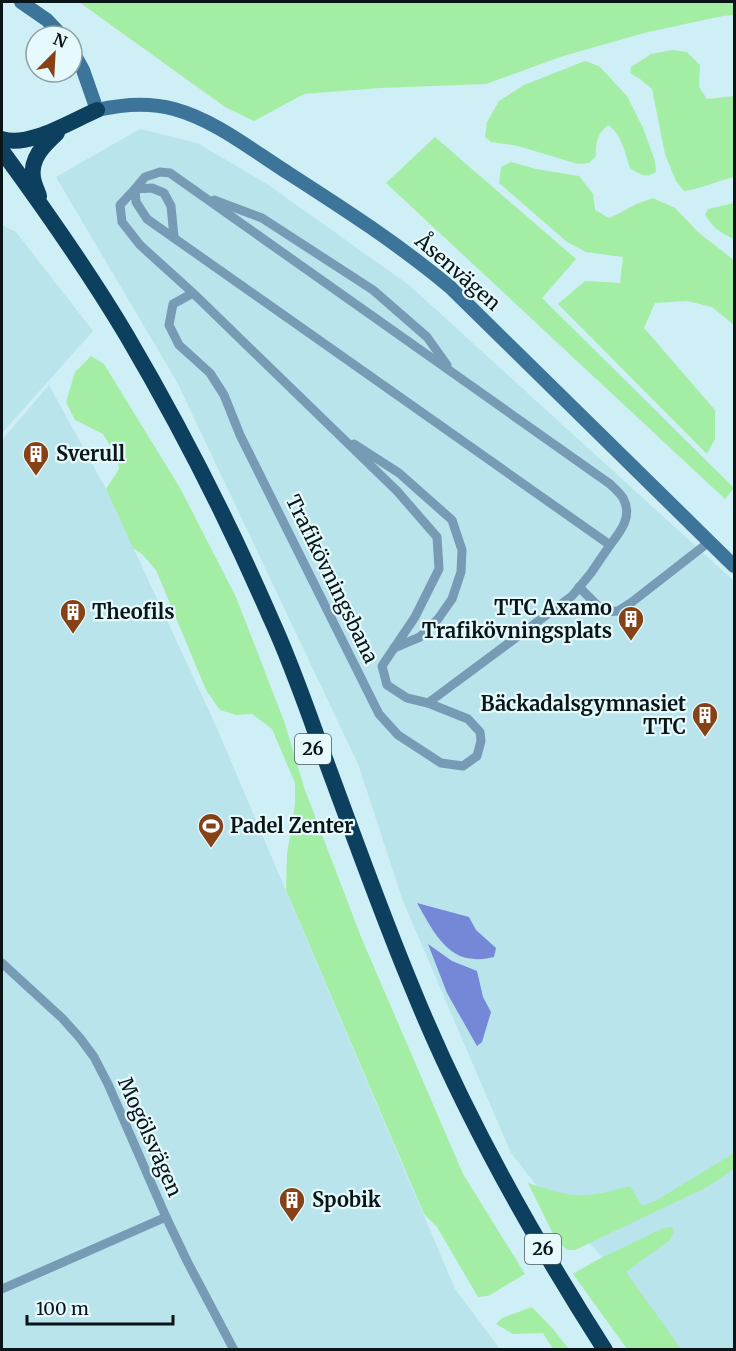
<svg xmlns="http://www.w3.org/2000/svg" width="736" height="1351" font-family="Merriweather,serif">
<rect width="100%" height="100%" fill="#ceeff5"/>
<g fill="#b9e4eb">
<path d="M140 129 197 143 267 184 409 285 734 581V1349H672L608 1263 537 1186 511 1153 403 901 358 764 177 382 56 177Z"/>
<path d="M2 225 16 232 93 331 2 433Z"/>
<path d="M49 385 106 489 216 726 455 1289 500 1349 2 1350V440Z"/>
</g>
<g fill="#a4eda5">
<path d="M79 2H734V15L723 16 648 32 563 56 486 84 380 88 304 94 254 121 225 107Z"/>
<path d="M672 50 687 52 700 65 699 87 707 99 734 96V177C717 181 701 189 684 191L676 181 665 154 652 89 640 79 630 73 631 67 651 54Z"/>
<path d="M585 61 599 66 627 96 643 128 655 161 656 172C646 179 639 174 630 168 625 154 622 134 608 125 598 133 595 143 596 156L589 163 578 164 518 146 491 142 485 137 487 122 499 101 524 85Z"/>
<path d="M435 137 576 259 542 298 734 488 725 499 386 183Z"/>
<path d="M511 162 536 169 579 176 593 194 595 210 609 218 620 213 636 204 653 198 675 208 699 233 734 260V325L712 307 687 301 655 303 644 328 715 410V439L707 454 558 304 585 281 620 283 623 257 586 252 567 242 499 183 501 167Z"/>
<path d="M734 203V239C722 234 712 227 705 215L708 209Z"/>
<path d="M91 356 104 364 180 488 236 597 284 721 305 790 361 937 463 1174 525 1274 488 1296 478 1297 437 1227 424 1214 286 890 287 854 295 804V783L272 729 252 714 236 715 220 710 206 690 156 570 142 554 133 548 106 489 119 469 117 458 103 434 75 420 66 402 75 372Z"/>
<path d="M734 1153V1169L707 1187 575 1250H567L555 1238 528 1183C544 1188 561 1195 579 1195 596 1196 613 1190 630 1186L642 1206 657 1200Z"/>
<path d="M672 1227 674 1232 670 1240 626 1272 681 1349H627L573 1274C595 1260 618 1250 641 1239 653 1234 658 1228 672 1227Z"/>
<path d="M532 1307 552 1328 569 1349H553L543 1333 513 1334 496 1324 502 1318Z"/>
</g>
<g fill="#7588d8">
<path d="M417 903 469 917 476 930 496 948 494 957C488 958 481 960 475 959 445 959 430 925 417 903Z"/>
<path d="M428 944 452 961 477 971 483 997 491 1012 482 1042 477 1046 447 993Z"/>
</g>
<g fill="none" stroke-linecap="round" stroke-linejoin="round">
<g stroke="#779bb5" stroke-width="9">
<path d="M160 172 170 173 610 484C614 488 620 493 623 498 633 516 621 531 610 545L147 219 136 202 135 189 145 177Z"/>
<path d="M214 200 262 218 373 290 427 337 447 365"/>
<path d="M174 237 171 206 164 193 152 188 135 189 120 205 122 222 140 245 193 293 397 491 437 537 439 569 415 617 382 666 387 685 407 698 428 703 468 719 480 732 481 741 477 756 463 766 441 763 398 735 379 714 240 435 224 395 210 373 179 345 169 325 173 304 193 293"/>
<path d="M354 444 399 473 452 520 462 550 461 572 452 599 438 619 420 637 394 648"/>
<path d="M579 587 604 612 618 611 632 602 709 542"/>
<path d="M428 703 572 596 591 573 610 545"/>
<path d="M2 963 62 1018 80 1038 94 1057 108 1084 166 1217 187 1261 234 1350"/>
<path d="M2 1289 166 1217"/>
</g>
<g stroke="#3d749a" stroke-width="14">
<path d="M21 2 47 20 62 36"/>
<path d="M72 50 83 70 97 110C123 104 149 102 174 109 214 120 248 147 282 169 341 207 396 242 450 287L734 566"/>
</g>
<g stroke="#0c405e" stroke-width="16">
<path d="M2 139C29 148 71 121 97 110"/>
<path d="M2 151C46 211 89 272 127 336 181 428 229 522 271 619 290 660 305 703 320 745 351 828 380 911 414 992 465 1117 532 1236 605 1350"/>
<path d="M39 196C37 190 34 184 33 178 30 158 44 145 57 133"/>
</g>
</g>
<defs>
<g id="building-pin" transform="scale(1.35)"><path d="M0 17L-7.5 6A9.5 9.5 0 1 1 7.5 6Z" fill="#864216" stroke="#e6fafd"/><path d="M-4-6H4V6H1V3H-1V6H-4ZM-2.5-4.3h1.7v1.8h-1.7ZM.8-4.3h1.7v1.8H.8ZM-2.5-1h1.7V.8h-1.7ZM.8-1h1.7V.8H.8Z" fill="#fff"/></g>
<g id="stadium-pin" transform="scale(1.35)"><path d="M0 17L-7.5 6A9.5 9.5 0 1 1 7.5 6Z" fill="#864216" stroke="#e6fafd"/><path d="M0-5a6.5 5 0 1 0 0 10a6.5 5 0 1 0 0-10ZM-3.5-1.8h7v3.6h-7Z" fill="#fff"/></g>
</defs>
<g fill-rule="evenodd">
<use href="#building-pin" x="36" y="454"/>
<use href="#building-pin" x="73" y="612"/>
<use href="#building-pin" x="631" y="619"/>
<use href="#building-pin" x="705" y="715"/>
<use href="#stadium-pin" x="211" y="826"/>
<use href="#building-pin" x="292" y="1200"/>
</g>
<g text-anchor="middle" stroke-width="4.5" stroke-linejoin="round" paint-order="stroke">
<g fill="#e6fafd" stroke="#4b5a5c" stroke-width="1.5">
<rect x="295" y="734" width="36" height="30" rx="4.5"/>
<rect x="525" y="1234" width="36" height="30" rx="4.5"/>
</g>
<g font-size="18" font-weight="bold" fill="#091517">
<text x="313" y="755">26</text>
<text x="543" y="1255">26</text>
</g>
<g font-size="20" fill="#091517" stroke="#e6fafd">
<text transform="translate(458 272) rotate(41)" y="7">Åsenvägen</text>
<text transform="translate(332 579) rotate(64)" y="7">Trafikövningsbana</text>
<text transform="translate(150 1137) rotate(66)" y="7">Mogölsvägen</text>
</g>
<g font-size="20" font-weight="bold" fill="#091517" stroke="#e6fafd" text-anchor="start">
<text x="56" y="461">Sverull</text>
<text x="612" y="615" text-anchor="end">TTC Axamo<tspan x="612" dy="23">Trafikövningsplats</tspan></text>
<text x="92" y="619">Theofils</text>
<text x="686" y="711" text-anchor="end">Bäckadalsgymnasiet<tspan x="686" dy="23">TTC</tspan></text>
<text x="230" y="833">Padel Zenter</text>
<text x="312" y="1207">Spobik</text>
</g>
</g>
<rect width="736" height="1351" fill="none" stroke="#091517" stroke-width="6"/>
<g transform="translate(54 54) rotate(24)"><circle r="28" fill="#e6fafd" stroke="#8e9ea1" stroke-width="1.5"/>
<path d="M0-4.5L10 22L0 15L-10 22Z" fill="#864216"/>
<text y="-9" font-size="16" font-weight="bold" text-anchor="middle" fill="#091517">N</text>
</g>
<path d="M27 1315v9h146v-9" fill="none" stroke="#091517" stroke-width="3"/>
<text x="36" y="1315" font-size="18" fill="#091517" stroke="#e6fafd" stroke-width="4.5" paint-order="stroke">100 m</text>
</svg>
